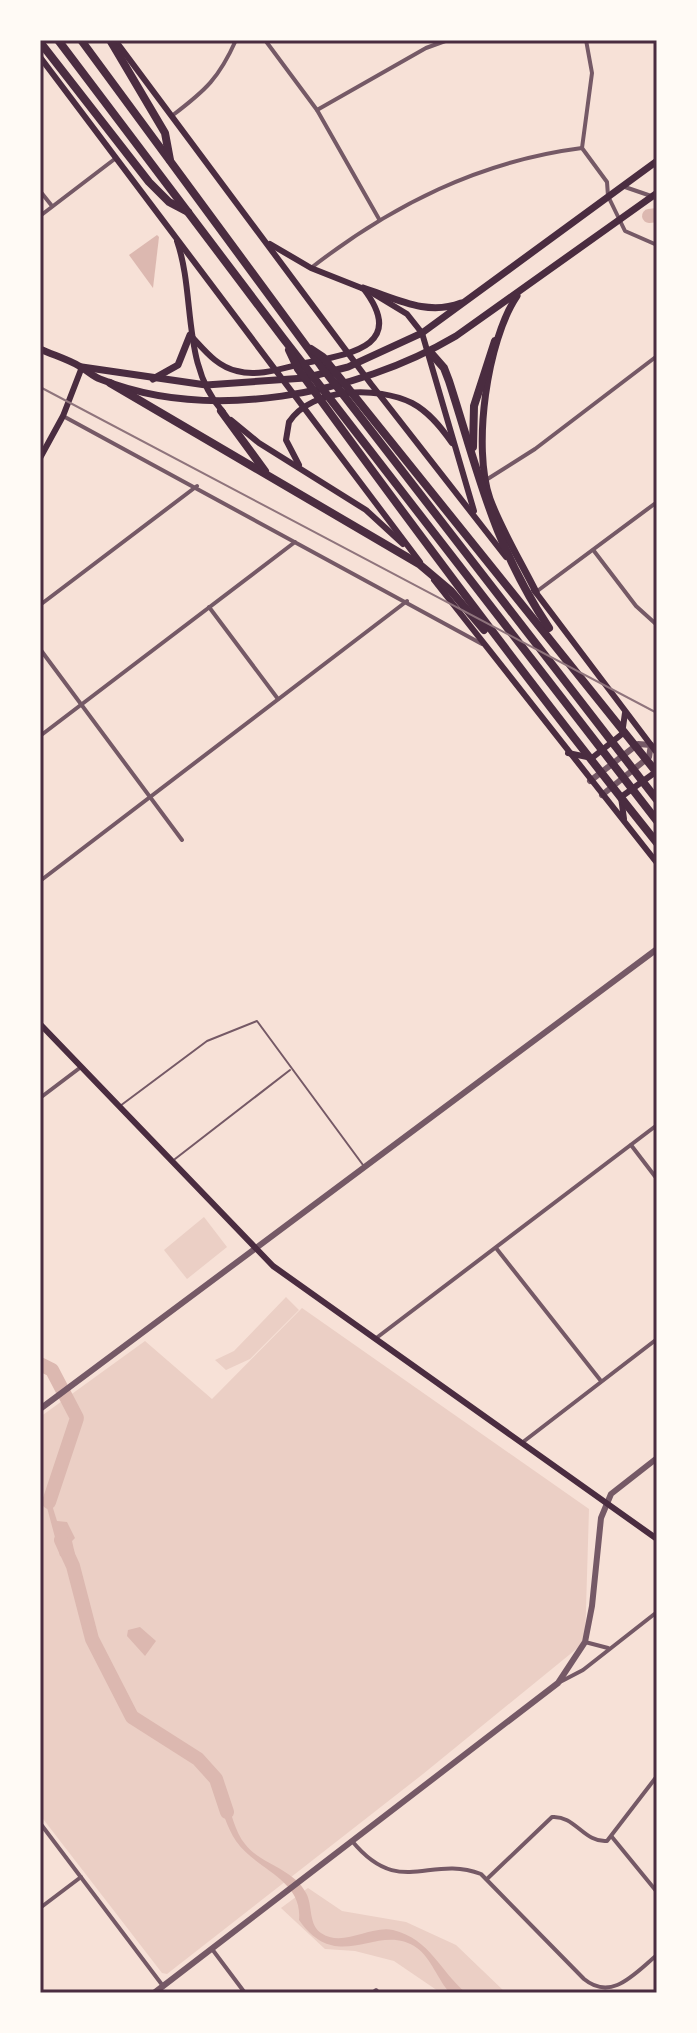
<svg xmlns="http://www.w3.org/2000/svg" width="697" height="2033" font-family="'IBM Plex Serif',serif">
<rect width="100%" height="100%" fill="#f7e1d7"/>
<g fill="#ebcfc5">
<path d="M204 1217 227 1247 187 1279 164 1250Z"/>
<path d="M286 1297 299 1310 250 1359 226 1370 215 1360 234 1351Z"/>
<path d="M302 1308 589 1509 585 1642 423 1774 167 1974 162 1973 40 1815V1417L145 1341 212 1399Z"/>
<path d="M308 1888 342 1911 406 1922 456 1945 506 1993H441L394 1961 355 1951 325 1949 281 1908Z"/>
</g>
<g fill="#dcb8b0">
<path d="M157 235 159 237 153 288 129 255Z"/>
<path d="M53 1484 56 1492 52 1505 57 1521 67 1522 75 1538 72 1541 75 1554 66 1558 60 1556 45 1500 49 1485Z"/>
<path d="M140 1627 156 1641 145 1656 127 1636 128 1630Z"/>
<path d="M195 1755 215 1773 223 1792 218 1793 211 1778 192 1760Z"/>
<path d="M216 1796 226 1798C231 1812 235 1832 245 1844 261 1865 293 1868 306 1893 313 1905 308 1924 321 1933 343 1948 370 1925 393 1930 430 1939 440 1971 466 1993H450C438 1980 431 1958 417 1948 378 1920 339 1977 299 1920 303 1879 256 1870 236 1841 227 1828 223 1811 216 1796Z"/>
</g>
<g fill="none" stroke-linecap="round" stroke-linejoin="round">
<g stroke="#dcb8b0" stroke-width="14">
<path d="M649 216 657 215"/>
<path d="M40 1364 52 1370 77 1418 49 1502"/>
<path d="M61 1540 73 1566 92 1639 132 1717 198 1759 216 1779 227 1812"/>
</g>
<g stroke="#755966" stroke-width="2">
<path d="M120 1106 207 1041 257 1021 363 1165"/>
<path d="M175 1159 290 1070"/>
</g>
<g stroke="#755966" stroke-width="4">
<path d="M265 40 317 110 379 219"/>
<path d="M586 40 592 73 582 148 607 182 608 196 625 231 657 245"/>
<path d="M317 110 426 48 448 40"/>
<path d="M173 115C206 90 219 78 236 40"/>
<path d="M622 186 657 198"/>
<path d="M40 191 52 206"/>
<path d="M40 216 116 158"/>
<path d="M311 268C392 205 480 161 582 148"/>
<path d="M63 416 482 644"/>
<path d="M486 480 535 449 657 356"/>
<path d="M594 551 636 606 657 625"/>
<path d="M536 592 657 502"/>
<path d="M40 605 197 486"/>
<path d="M209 607 278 699"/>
<path d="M40 649 182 840"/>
<path d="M40 736 295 542"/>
<path d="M40 881 407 601"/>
<path d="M40 1098 81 1067"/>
<path d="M631 1145 657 1179"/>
<path d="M496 1248 601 1381"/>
<path d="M375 1339 657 1125"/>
<path d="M523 1442 657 1339"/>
<path d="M585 1642 608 1648"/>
<path d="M560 1682 583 1670 657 1612"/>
<path d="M40 1823 163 1986"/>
<path d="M612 1837 657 1892"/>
<path d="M352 1841C400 1899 429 1854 481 1874L584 1979C612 2002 635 1973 657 1955"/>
<path d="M488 1878 552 1817C575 1815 584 1843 607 1841L657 1776"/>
<path d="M40 1908 81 1877"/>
<path d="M212 1949 245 1993"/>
<path d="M372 1993 376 1990 379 1993"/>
</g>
<g stroke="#755966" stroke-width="6">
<path d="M590 781 638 744 651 745 649 757 602 795"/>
<path d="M40 1409 657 949"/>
<path d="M154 1993 558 1683 585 1642 592 1606 601 1518 611 1494 657 1458"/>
</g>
<g stroke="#4a2c40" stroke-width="6">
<path d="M115 40 371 384 506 557"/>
<path d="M40 57 420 562"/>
<path d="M177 241C196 296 181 365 223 412"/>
<path d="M270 244 311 268 364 289"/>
<path d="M374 294 407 314 422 333 474 511"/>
<path d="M193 338C206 352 218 367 237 371 258 377 283 368 305 363 350 354 408 346 363 288"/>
<path d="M231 420 259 443 366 510 403 544"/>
<path d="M40 458 63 416 82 367"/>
<path d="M299 465 286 440 289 422C312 387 378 386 412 403 429 412 441 427 452 443"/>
<path d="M434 580 657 863"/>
<path d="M534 590 657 753"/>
<path d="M568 753 592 758 622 734 625 713"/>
<path d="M624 819 621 797 657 771"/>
<path d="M40 1024 273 1266 657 1539"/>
</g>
<g stroke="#4a2c40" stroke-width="7">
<path d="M363 288C397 299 427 316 461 303"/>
<path d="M517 296C487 340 472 448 490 499 502 531 521 562 536 592"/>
<path d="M40 349C53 355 67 359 79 366 87 370 92 376 100 379 210 423 356 395 456 336L657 193"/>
<path d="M82 367 206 385 305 378 348 367 422 333 657 161"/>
<path d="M153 379 178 365 190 335"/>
</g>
<g stroke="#4a2c40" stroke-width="8">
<path d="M58 40 283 338 657 821"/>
<path d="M81 40 321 366 657 800"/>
<path d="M110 40 165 133 170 160"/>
<path d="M40 42 149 182 169 202 188 212"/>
<path d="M311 349 323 357 657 773"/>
<path d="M289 350 298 369C415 530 533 688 657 843"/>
<path d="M430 352 444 368 449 381C479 474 493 544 549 628"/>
<path d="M110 383 419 564 451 591 484 630"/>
<path d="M221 411 265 471"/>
<path d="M473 447 474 406 495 341"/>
</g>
<path stroke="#8f747c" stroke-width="2" d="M40 387 657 713"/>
</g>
<rect width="697" height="2033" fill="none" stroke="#fffaf5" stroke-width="84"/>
<rect x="42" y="42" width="613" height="1949" fill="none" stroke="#4a2c40" stroke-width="3"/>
</svg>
